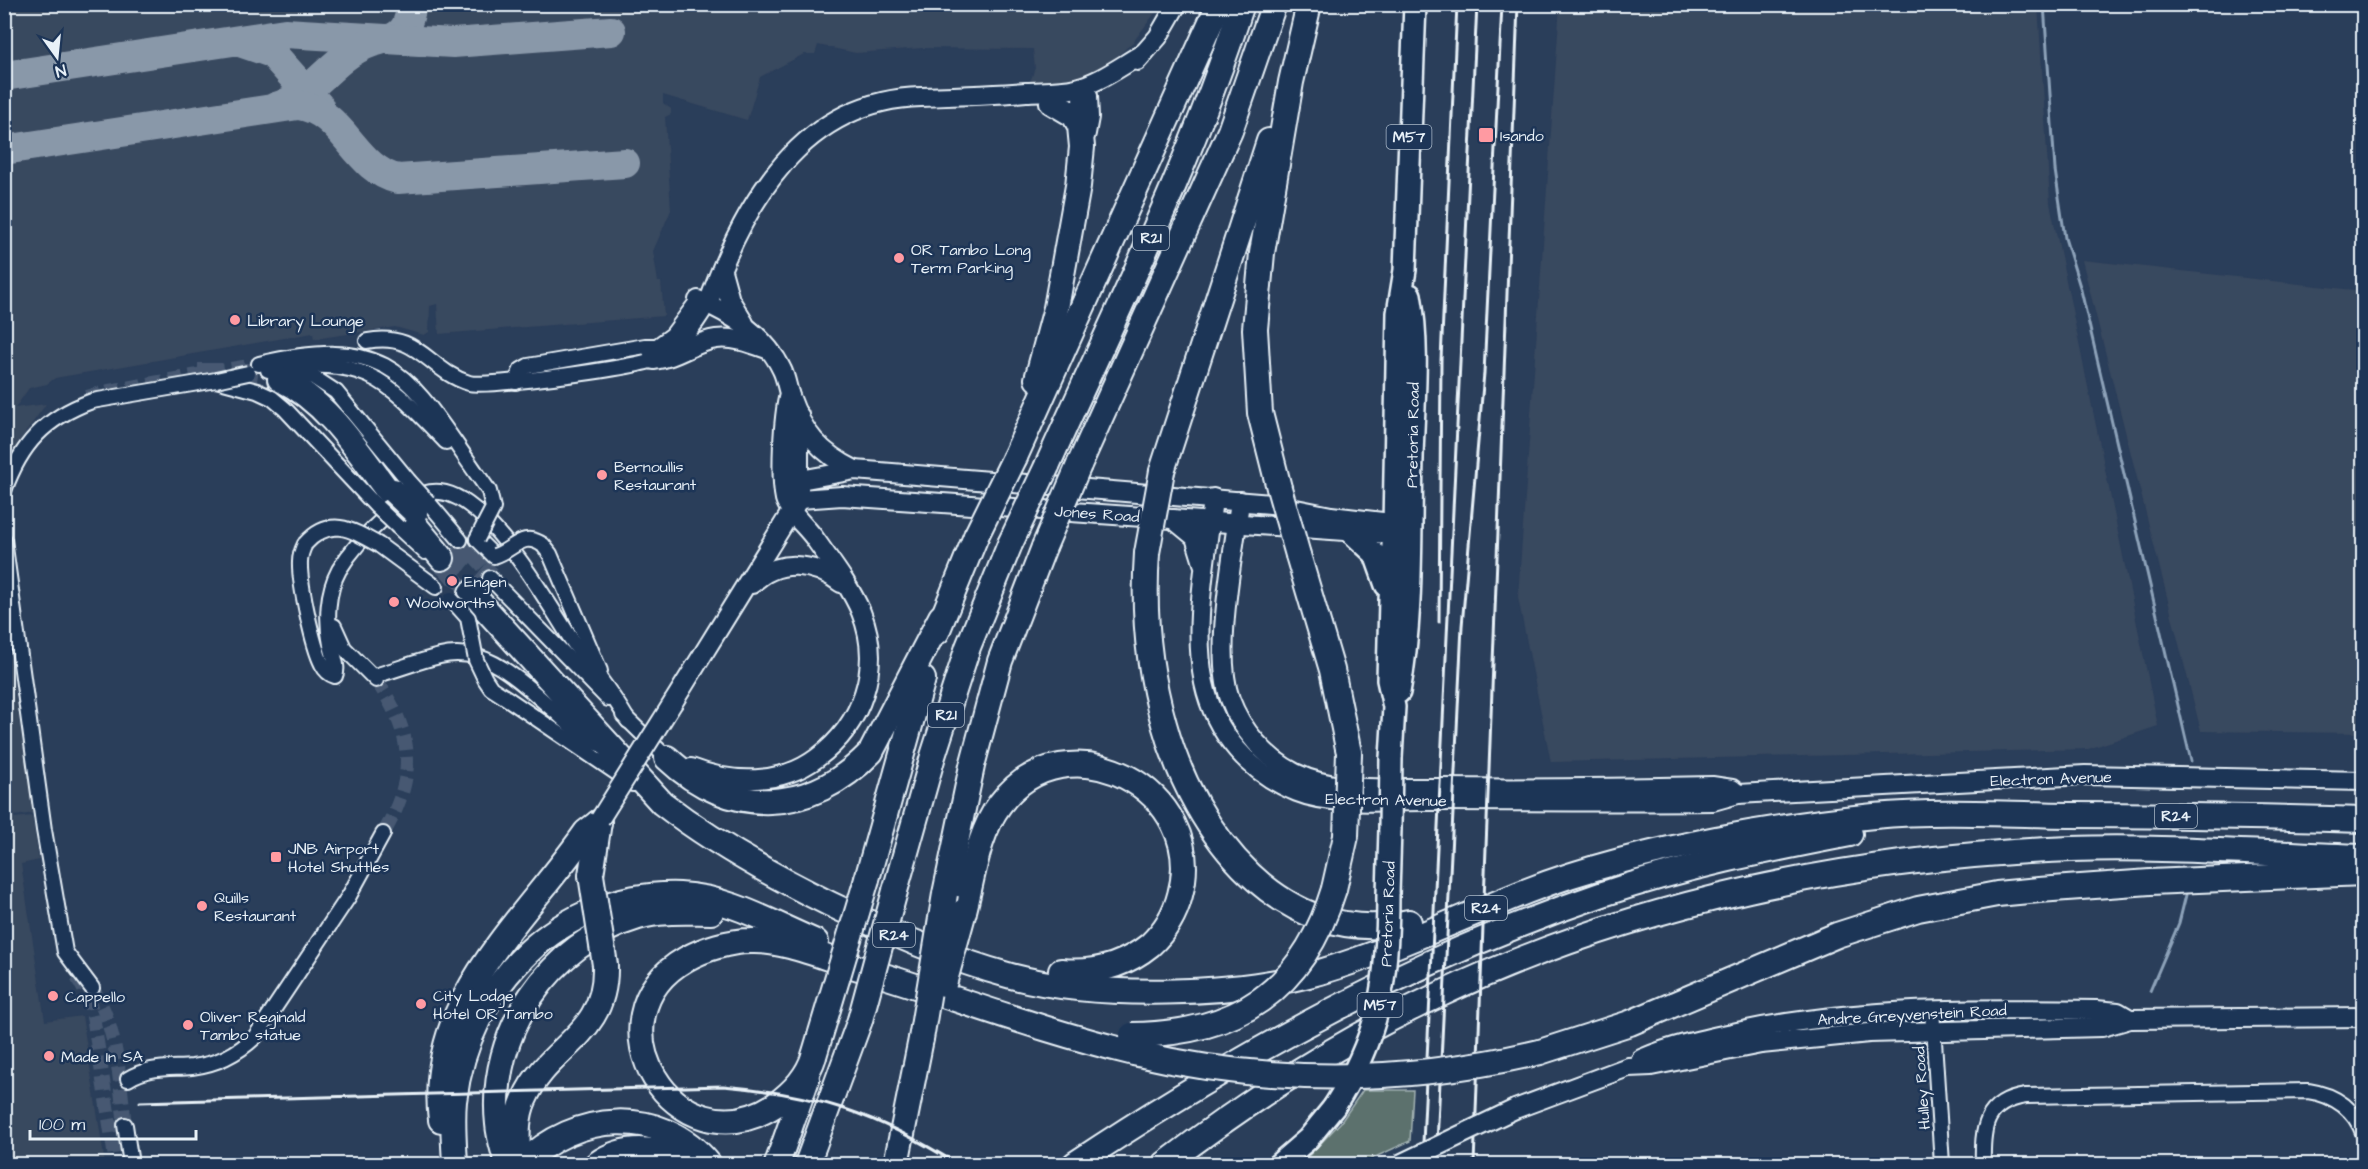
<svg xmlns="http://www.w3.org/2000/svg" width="2368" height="1169" font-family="'Architects Daughter',sans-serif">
<rect width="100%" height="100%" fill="#2a3e5a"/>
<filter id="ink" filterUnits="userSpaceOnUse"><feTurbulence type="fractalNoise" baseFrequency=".0167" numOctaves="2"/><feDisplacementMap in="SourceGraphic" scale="12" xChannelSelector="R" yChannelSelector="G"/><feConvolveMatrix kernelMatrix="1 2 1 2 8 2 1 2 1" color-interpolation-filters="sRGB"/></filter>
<g filter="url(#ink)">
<g fill="#39485e">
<path d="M5 5H1161L1133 42 1105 67 1082 77 1055 83 1030 82 1035 68 1033 49 922 48 856 53 818 45 815 54H804L760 77 747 120 663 95V103L671 109V114L665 117 671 210 653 251 658 282H661L664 316 439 334 437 304 430 306 429 332 424 335 395 327 314 339 313 333 55 378 47 384 29 388 15 408 46 404 5 461Z"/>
<path d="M1560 5H2038L2050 203 2158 726 2088 749 1551 762 1518 597Z"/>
<path d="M2082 260 2363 291V733L2201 731Z"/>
<path d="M4 572 14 634 6 636 34 813 14 816 15 818 32 816 39 860 21 864 45 1021 82 1016 105 1164H5Z"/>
</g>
<path fill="#5b716d" stroke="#a2b1b2" stroke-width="1.5" d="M1363 1090H1413L1410 1141 1360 1164H1301L1341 1122Z"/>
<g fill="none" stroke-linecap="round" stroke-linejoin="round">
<g stroke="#8da2b9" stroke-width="3">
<path d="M2044 4 2055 170 2065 238 2081 290 2191 761"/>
<path d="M2150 991 2179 923 2186 895"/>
</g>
<g stroke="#8998a9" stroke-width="30">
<path d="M388 39C406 35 409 21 412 4"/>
<path d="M237 41 272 53 319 106"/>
<path d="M4 76 285 33 453 43 611 31"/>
<path d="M276 107C318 95 334 50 380 40"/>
<path d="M4 150 298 105C344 111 354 169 398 179L625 163"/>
</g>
<g stroke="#465972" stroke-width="14" stroke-dasharray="14 7" stroke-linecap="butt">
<path d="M87 397 109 391 259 364"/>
<path d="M460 540 490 574"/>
<path d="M436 563 471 593"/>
<path d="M376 680C415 736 417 776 383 834"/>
<path d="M77 977 89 998 94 1022 116 1164"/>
<path d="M92 988C118 1028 119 1078 125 1125"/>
</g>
<g stroke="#465972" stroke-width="24" stroke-dasharray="24 12" stroke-linecap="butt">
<path d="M198 375H257L280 379"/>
<path d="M453 547 490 578"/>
<path d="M442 558 471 593"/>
</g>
<g stroke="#e8f1f8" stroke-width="18">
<g id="street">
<path d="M367 341C419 331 427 370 469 383 484 388 640 367 655 359 679 347 695 328 708 304"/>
<path d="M650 351 672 335 698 300"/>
<path d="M259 364C392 333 407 374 477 474"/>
<path d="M268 370C365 356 382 375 446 442"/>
<path d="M289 373 313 377 336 392 408 480"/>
<path d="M516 382 521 370 528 366 645 346H658"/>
<path d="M4 491C21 444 45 418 92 401L216 380 257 391 272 398 285 409 377 507"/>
<path d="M428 502 460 540"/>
<path d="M398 527 425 552"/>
<path d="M477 539 494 556"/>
<path d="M4 540 44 830 65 952 92 988"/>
<path d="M305 544C302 550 300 555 300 562 299 582 313 647 322 664 325 670 328 674 335 676 339 667 333 655 331 645 326 620 327 592 339 570 351 550 367 533 384 518 398 505 420 490 440 492 486 496 543 595 566 631 585 662 610 688 628 721"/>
<path d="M379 545 436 587"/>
<path d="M543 545 550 554 600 671"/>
<path d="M490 578 608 699"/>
<path d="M334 626 344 648 376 680"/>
<path d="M374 676C396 670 418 661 440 656 489 645 521 683 555 711 568 722 583 740 599 744"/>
<path d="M508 699 633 784"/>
<path d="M623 715 667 758"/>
<path d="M1932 1010 1942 1164"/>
<path d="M128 1079C149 1066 169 1069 192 1067 218 1064 237 1054 255 1037L349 896 383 834"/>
<path d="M125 1125 131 1164"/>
<path d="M1983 1164C1982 1129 1984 1102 2026 1096L2308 1091C2335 1095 2355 1109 2364 1135"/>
</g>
</g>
<g stroke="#e8f1f8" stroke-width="22">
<g id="secondary">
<path d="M1137 61 1158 37 1177 4"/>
<path d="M722 271 730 300 744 323"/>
<path d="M698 300C731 313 767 337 782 370 786 378 787 388 790 396 803 433 820 453 855 470"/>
<path d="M708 304C744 203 802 100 921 97 956 96 991 95 1026 92 1042 91 1059 92 1076 88 1101 82 1122 65 1144 53"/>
<path d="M654 360C676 358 694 342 716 339 734 337 750 343 767 349"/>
<path d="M784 483 855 470 1271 504 1331 516 1408 525"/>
<path d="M1213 498C1207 557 1192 624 1204 683 1215 734 1250 773 1297 792 1334 807 1392 800 1432 801 1526 801 1620 802 1713 801L1738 794 2085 775 2364 781"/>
<path d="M786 500 842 496 1402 535"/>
<path d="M1240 501C1234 554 1213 650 1230 699 1241 729 1266 759 1295 773 1337 794 1393 787 1439 788 1530 789 1621 788 1712 786L1732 789 1738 794"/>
<path d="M1173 519 1195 537 1203 563"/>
<path d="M752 584C778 558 813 562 841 583"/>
<path d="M674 701 799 499V415"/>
<path d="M691 768C732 784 781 785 817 758 862 725 883 666 861 612 850 586 831 562 815 539 807 527 789 513 785 499 780 475 783 418 789 394"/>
<path d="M1641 1059C1673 1045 1708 1038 1742 1031 1858 1007 1978 1008 2096 1010L2118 1012 2130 1019"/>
<path d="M1515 1109 1628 1067 1651 1066 1761 1044 1869 1033 2102 1027 2130 1019 2364 1017"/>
</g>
</g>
<g stroke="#e8f1f8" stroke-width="26">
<g id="primary">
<path d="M1351 532 1375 554 1386 585"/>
<path d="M1399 692C1413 617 1410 536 1412 459 1413 406 1420 348 1410 295"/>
<path d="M1391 758 1394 707 1388 680 1390 600 1394 527 1398 313 1405 270 1415 4"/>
<path d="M1388 894 1390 829"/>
<path d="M1279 1164 1308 1139 1334 1107"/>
</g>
</g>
<g stroke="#e8f1f8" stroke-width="28">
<g id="highway">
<path d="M1083 133 1086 117 1085 96"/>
<path d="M280 379C328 402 359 453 390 494"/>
<path d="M1037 379 1056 308 1078 186 1082 147 1080 126 1074 115 1052 102"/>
<path d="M1015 457 1219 4"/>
<path d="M1079 465 1230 131 1274 4"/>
<path d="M1047 466C1115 314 1191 164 1242 4"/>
<path d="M1162 471 1269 141"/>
<path d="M1279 488 1260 413 1255 329 1262 253 1291 82 1309 4"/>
<path d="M409 518 442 558"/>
<path d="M1147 553C1143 610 1148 668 1164 724 1194 833 1282 950 1409 922"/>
<path d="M1298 555 1332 670 1349 753"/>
<path d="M471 593 662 803C714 843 771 875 830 904 889 932 948 959 1011 976 1098 999 1235 996 1320 972 1391 951 1459 918 1527 891 1588 867 1652 852 1716 839 1768 829 1822 821 1874 816 1939 810 2005 814 2070 815 2168 815 2266 817 2364 820"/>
<path d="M937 632 976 536"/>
<path d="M667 758C730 818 811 815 871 752L941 617"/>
<path d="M591 875 599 822"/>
<path d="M867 879 923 679"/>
<path d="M1334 889 1346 836"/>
<path d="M895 891 933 756 968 647 1010 544"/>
<path d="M945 894 972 766 1000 661 1044 547"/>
<path d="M964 911C973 876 978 833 1000 804 1067 715 1209 790 1180 895 1175 915 1165 931 1150 945 1124 966 1094 974 1061 971"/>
<path d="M1540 1052 1630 1023 1837 935 1918 909 1997 894 2039 890 2150 882 2364 873"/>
<path d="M814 1056C808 1076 792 1093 775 1105 675 1169 584 1017 686 959 704 949 729 941 751 941 784 940 820 956 852 966 946 994 1038 1030 1134 1053"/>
<path d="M441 1120C425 1001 525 920 586 832L599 822"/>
<path d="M455 1164C454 1143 452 1122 454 1101 468 985 560 891 680 895 728 897 773 924 816 942"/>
<path d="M507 1164C504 1151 499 1138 498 1124 488 1032 550 943 638 917 661 910 687 912 711 912"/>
<path d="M518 1164C518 1143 515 1120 524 1100 548 1044 607 1038 605 965"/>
<path d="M523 1164C574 1112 661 1105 709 1164"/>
<path d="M597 1164C623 1145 660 1146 686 1164"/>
<path d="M777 1164 807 1079"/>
<path d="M807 1164 860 1020"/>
<path d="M896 1164 921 1039"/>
<path d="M1075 1164C1240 1054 1414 958 1603 894 1683 867 1767 850 1850 834"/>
<path d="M1165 1164C1250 1099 1344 1039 1441 994 1636 902 1856 857 2071 849 2168 846 2266 854 2364 857"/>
</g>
</g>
<use href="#street" stroke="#1d3557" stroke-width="14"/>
<use href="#secondary" stroke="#1d3557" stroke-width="18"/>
<use href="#primary" stroke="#1d3557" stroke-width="21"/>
<use href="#highway" stroke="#1d3557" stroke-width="24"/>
<g stroke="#e8f1f8" stroke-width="3">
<path d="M1439 622 1441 360 1457 4"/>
<path d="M140 1102 723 1086C818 1094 877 1114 957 1164"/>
<path d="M1422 1164 1477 4"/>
<path d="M1436 1164 1462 626 1484 373 1502 4"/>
<path d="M1474 1164 1518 4"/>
</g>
<g stroke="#e8f1f8" stroke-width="18" stroke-linecap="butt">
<g id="street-bridge">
<path d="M216 380 248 373"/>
<path d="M408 480 428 502"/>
<path d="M377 507 398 527"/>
<path d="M477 539 493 508 489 491 477 474"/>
<path d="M305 544C330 516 351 529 379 545"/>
<path d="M494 556C513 551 522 530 543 545"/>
<path d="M451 599 468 618 476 660 485 679 491 688 508 699"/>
</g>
</g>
<g stroke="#e8f1f8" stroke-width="22" stroke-linecap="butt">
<g id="secondary-bridge">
<path d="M600 819 674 701"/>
<path d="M1400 1164 1515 1109"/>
</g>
</g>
<g stroke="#e8f1f8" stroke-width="26" stroke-linecap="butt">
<g id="primary-bridge">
<path d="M1390 829 1391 758"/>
<path d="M1334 1107C1381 1033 1388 979 1388 894"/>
</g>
</g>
<g stroke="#e8f1f8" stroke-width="28" stroke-linecap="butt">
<g id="highway-bridge">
<path d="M1279 488 1298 555"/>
<path d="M393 491 415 512"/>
<path d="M976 536 1015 457"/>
<path d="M1010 544 1047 466"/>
<path d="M1044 547 1079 465"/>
<path d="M1147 553 1162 471"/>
<path d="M1346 836 1349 753"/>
<path d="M591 875 605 965"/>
<path d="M944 984 964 911"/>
<path d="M860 1020 895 891"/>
<path d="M1132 1035C1237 1034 1303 991 1334 889"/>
<path d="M921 1039 945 894"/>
<path d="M1134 1053C1270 1085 1404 1084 1540 1052"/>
<path d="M814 1056 867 879"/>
</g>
</g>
<use href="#street-bridge" stroke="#1d3557" stroke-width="14"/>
<use href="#secondary-bridge" stroke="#1d3557" stroke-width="18"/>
<use href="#primary-bridge" stroke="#1d3557" stroke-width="21"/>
<use href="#highway-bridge" stroke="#1d3557" stroke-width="24"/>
</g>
</g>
<g fill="#ff9aa2" stroke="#1d3557" stroke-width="2">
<rect x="1478" y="127" width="16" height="16" rx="3"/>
<circle cx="899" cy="258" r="6"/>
<circle cx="235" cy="320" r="6"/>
<circle cx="602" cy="475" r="6"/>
<circle cx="452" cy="581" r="6"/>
<circle cx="394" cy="602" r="6"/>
<rect x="270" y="851" width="12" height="12" rx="3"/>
<circle cx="202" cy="906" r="6"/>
<circle cx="53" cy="996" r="6"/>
<circle cx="421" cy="1004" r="6"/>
<circle cx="188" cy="1025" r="6"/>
<circle cx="49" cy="1056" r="6"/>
</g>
<g text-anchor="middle" stroke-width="5" stroke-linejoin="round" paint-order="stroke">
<g fill="#1d3557" stroke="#abb9c8" stroke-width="1.5">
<rect x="1386.5" y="125" width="45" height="24" rx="4.5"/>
<rect x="1133" y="226" width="36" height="24" rx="4.5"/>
<rect x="928" y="703" width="36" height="24" rx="4.5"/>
<rect x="2155" y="804" width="42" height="24" rx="4.5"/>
<rect x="1465" y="896" width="42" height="24" rx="4.5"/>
<rect x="873" y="923" width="42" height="24" rx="4.5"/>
<rect x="1357.5" y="993" width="45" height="24" rx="4.5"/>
</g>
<g font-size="15" font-weight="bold" fill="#e8f1f8">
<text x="1409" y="142">M57</text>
<text x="1151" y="243">R21</text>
<text x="946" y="720">R21</text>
<text x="2176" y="821">R24</text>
<text x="1486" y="913">R24</text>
<text x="894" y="940">R24</text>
<text x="1380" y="1010">M57</text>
</g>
<g font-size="16" fill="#e8f1f8" stroke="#1d3557" text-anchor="start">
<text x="1500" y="141">Isando</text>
<text x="911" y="255">OR Tambo Long<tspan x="911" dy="18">Term Parking</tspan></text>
<text x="247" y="326">Library Lounge</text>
<text x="614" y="472">Bernoullis<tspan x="614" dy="18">Restaurant</tspan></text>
<text x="464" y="587">Engen</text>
<text x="406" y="608">Woolworths</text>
<text x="288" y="854">JNB Airport<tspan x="288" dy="18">Hotel Shuttles</tspan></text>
<text x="214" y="903">Quills<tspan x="214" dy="18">Restaurant</tspan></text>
<text x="433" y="1001">City Lodge<tspan x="433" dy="18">Hotel OR Tambo</tspan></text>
<text x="65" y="1002">Cappello</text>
<text x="200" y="1022">Oliver Reginald<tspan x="200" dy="18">Tambo statue</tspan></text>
<text x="61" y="1062">Made In SA</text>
</g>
<g font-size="16" fill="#e8f1f8" stroke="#1d3557">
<text transform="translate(1412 435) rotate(-89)" y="6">Pretoria Road</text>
<text transform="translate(1097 513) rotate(4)" y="6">Jones Road</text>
<text transform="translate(2051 778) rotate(-2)" y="6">Electron Avenue</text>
<text transform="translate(1386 799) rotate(1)" y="6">Electron Avenue</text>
<text transform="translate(1387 914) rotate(-88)" y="6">Pretoria Road</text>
<text transform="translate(1912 1014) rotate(-3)" y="6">Andre Greyvenstein Road</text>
<text transform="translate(1921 1088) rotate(-94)" y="6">Hulley Road</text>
</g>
</g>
<rect width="2368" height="1169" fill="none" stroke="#1d3557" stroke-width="24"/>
<rect x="12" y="12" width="2344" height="1145" fill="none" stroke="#e8f1f8" stroke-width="2" filter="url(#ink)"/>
<g transform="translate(57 57) rotate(165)" stroke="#1d3557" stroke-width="4.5" paint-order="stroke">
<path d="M0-4.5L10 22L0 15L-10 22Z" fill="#e8f1f8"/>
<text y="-9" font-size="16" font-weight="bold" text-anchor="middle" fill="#e8f1f8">N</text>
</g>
<path d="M30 1130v9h166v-9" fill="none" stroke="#e8f1f8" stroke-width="3"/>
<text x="39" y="1130" font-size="18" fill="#e8f1f8" stroke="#1d3557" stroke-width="4.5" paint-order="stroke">100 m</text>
</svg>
